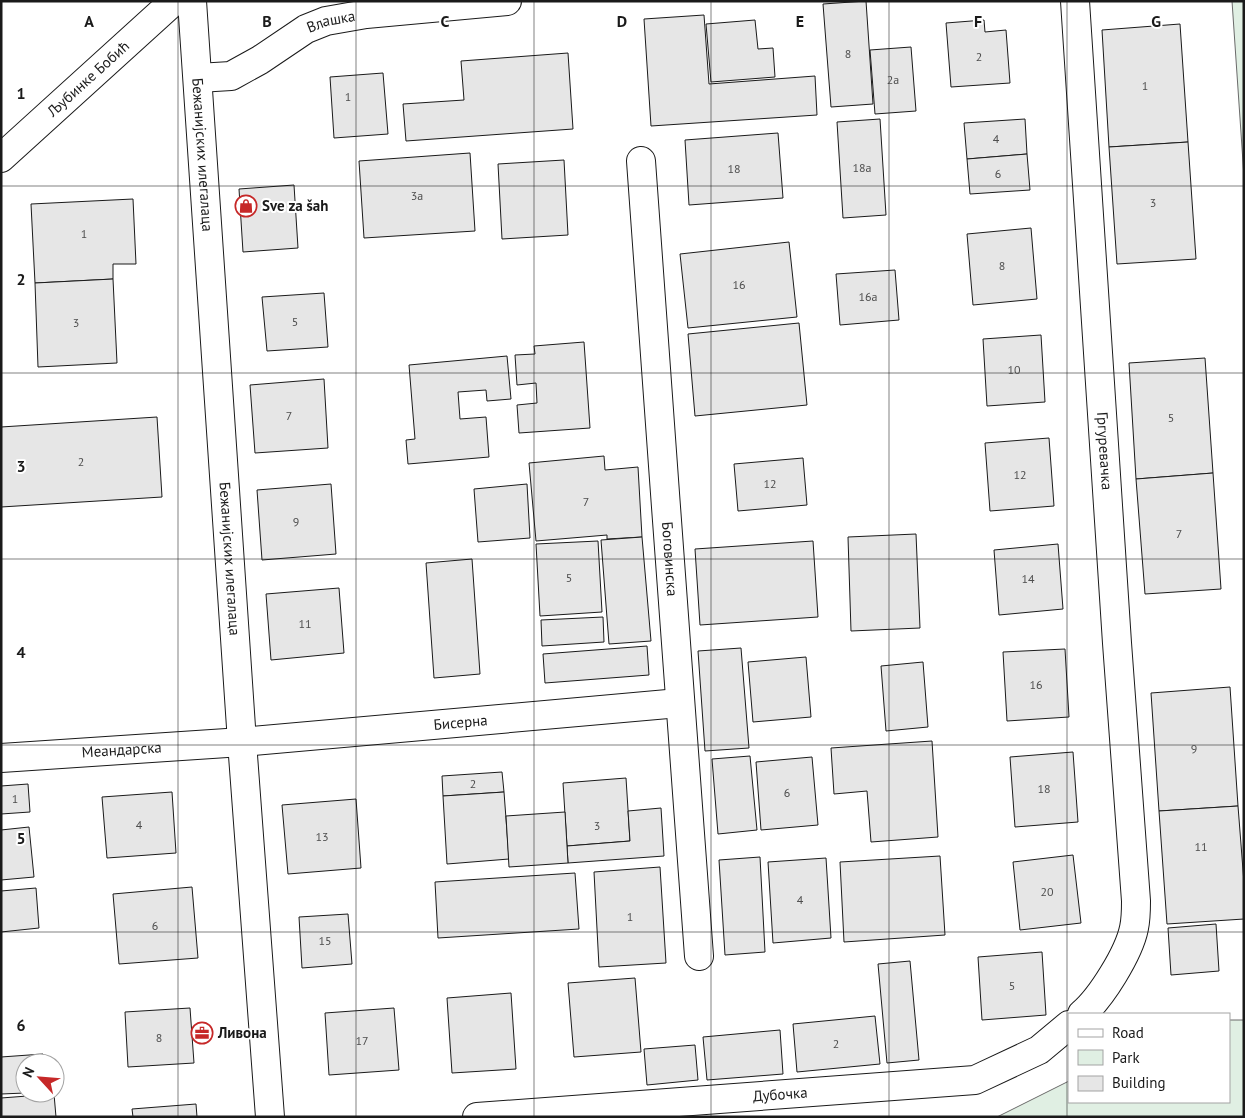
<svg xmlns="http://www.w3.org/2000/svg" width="1245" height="1118" font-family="'PT Sans',sans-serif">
<rect width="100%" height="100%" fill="#fff"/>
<g fill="#e0efe3" stroke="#6a6a6a">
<path d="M1232 1H1244V177Z"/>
<path d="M1229 1020H1244V1117H997L1069 1081V1102H1229Z"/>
</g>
<g fill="#e6e6e6" stroke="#1a1a1a">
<path d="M866 1 873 104 831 107 823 4Z"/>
<path d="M704 15 709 84 815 76 817 115 651 126 644 19Z"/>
<path d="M755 20 758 49 773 48 775 77 711 82 706 24Z"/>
<path d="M984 20 985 32 1006 30 1010 83 951 87 946 23Z"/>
<path d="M1180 24 1188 142 1109 147 1102 30Z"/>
<path d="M911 47 916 111 875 114 870 50Z"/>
<path d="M568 53 573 129 406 141 403 104 464 100 461 61Z"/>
<path d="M383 73 388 134 334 138 330 77Z"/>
<path d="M880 119 886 215 843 218 837 122Z"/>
<path d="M1025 119 1027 154 967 159 964 123Z"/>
<path d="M778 133 783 198 689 205 685 140Z"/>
<path d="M1188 142 1196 259 1117 264 1109 147Z"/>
<path d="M470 153 475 231 364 238 359 161Z"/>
<path d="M1027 154 1030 190 970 194 967 159Z"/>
<path d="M564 160 568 235 502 239 498 164Z"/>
<path d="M294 185 298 248 243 252 239 189Z"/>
<path d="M133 199 136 264H113V279L35 283 31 204Z"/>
<path d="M1031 228 1037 299 973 305 967 234Z"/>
<path d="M789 242 797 317 688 328 680 254Z"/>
<path d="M895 270 899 320 840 325 836 274Z"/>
<path d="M113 279 117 363 38 367 35 283Z"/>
<path d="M324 293 328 347 267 351 262 297Z"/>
<path d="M799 323 807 405 695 416 688 334Z"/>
<path d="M1041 335 1045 402 987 406 983 339Z"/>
<path d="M584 342 590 428 519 433 517 405 537 403 536 383 517 385 515 355 535 354 534 346Z"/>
<path d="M507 356 511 399 487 401 486 390 458 392 460 419 486 417 489 457 408 464 406 440 415 439 409 365Z"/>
<path d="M1205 358 1213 473 1136 479 1129 363Z"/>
<path d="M324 379 328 448 255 453 250 385Z"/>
<path d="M157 417 162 497 1 507V427Z"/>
<path d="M1049 438 1054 506 990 511 985 443Z"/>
<path d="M604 456 605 470 638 467 642 537 607 539V535L536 541 529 463Z"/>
<path d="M803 458 807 505 738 511 734 464Z"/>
<path d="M1213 473 1221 589 1145 594 1136 479Z"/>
<path d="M331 484 336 554 262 560 257 490Z"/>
<path d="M527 484 530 538 478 542 474 489Z"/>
<path d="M916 534 920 628 851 631 848 537Z"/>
<path d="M642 537 651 641 609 644 601 540Z"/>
<path d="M598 541 602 612 540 616 536 544Z"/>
<path d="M813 541 818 617 700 625 695 549Z"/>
<path d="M1058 544 1063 609 999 615 994 550Z"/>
<path d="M472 559 480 674 434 678 426 563Z"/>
<path d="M339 588 344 653 271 660 266 594Z"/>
<path d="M603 617 604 642 542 646 541 620Z"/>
<path d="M647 646 649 675 545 683 543 654Z"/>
<path d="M741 648 749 748 705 751 698 651Z"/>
<path d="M1065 649 1069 717 1007 721 1003 652Z"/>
<path d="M806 657 811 717 753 722 748 662Z"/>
<path d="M923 662 928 727 886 731 881 666Z"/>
<path d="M1230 687 1238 806 1159 811 1151 693Z"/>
<path d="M932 741 938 837 871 842 867 791 834 794 831 748Z"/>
<path d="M1073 752 1078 822 1015 827 1010 757Z"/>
<path d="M750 756 757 830 718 834 712 759Z"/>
<path d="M812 757 818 825 761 830 756 762Z"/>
<path d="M502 772 504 792 443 796 442 776Z"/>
<path d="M626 778 630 841 567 846 563 783Z"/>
<path d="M28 784 30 812 1 814V786Z"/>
<path d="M172 792 176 853 107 858 102 797Z"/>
<path d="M504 792 509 859 447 864 443 796Z"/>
<path d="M356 799 361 868 288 874 282 805Z"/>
<path d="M1238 806 1244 883V919L1167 924 1159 811Z"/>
<path d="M661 808 664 856 568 863 567 846 630 841 628 811Z"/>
<path d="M565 812 568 863 509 867 506 816Z"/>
<path d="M29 827 34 877 1 880V830Z"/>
<path d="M1073 855 1081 923 1020 930 1013 862Z"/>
<path d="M940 856 945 935 844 942 840 862Z"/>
<path d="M760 857 765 952 725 955 719 860Z"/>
<path d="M826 858 831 938 773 943 768 862Z"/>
<path d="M660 867 666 963 599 967 594 872Z"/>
<path d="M575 873 579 929 438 938 435 882Z"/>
<path d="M192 887 198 958 119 964 113 894Z"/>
<path d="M36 888 39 928 1 932V891Z"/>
<path d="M348 914 352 964 302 968 299 917Z"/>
<path d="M1216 924 1219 971 1171 975 1168 928Z"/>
<path d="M1042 952 1046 1015 982 1020 978 957Z"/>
<path d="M910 961 919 1060 887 1063 878 964Z"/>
<path d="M635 978 641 1052 574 1057 568 983Z"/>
<path d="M511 993 516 1069 452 1073 447 998Z"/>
<path d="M190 1008 194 1063 128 1067 125 1012Z"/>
<path d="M394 1008 399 1070 329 1075 325 1013Z"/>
<path d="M875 1016 880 1064 797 1072 793 1024Z"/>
<path d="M780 1030 783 1074 707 1080 703 1037Z"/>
<path d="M695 1045 698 1080 647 1085 644 1049Z"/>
<path d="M43 1054 44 1063H25V1093L1 1094V1057Z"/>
<path d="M54 1094 56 1117H1V1098Z"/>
<path d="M196 1104 197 1117H133L132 1109Z"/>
</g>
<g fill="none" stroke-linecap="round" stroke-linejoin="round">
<g stroke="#1a1a1a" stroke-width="30">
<g id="street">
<path id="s1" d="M192 1 242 742 270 1117"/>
<path id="s2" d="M1075 1 1117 643 1136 901C1136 910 1136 919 1134 928 1129 953 1101 998 1082 1014"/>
<path id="s3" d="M198 78 231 76 260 60 306 29 326 21 366 14 507 1"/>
<path id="s4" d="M641 161C661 426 678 691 699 956"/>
<path id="s5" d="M1 758 242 742 679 703"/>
<path id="s6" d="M477 1117 975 1080 1039 1050 1069 1025"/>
</g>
</g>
<g stroke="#1a1a1a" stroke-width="30">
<g id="secondary">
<path id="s7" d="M1 158 174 1"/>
</g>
</g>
<use href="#street" stroke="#fff" stroke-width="28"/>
<use href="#secondary" stroke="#fff" stroke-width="28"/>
</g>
<path fill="none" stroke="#1a1a1a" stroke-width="1" stroke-opacity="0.55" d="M178 1V1117M356 1V1117M534 1V1117M711 1V1117M889 1V1117M1067 1V1117M1 186H1244M1 373H1244M1 559H1244M1 745H1244M1 932H1244"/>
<defs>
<g id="shop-ring" transform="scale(1.125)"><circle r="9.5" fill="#fff" stroke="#c62828" stroke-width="1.5"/><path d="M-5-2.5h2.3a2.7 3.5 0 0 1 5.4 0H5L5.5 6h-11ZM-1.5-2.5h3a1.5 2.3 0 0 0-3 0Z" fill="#c62828"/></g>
<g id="office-ring" transform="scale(1.125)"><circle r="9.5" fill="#fff" stroke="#c62828" stroke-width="1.5"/><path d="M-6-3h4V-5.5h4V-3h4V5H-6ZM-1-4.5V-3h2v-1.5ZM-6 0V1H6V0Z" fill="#c62828"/></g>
</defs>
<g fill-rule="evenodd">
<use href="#shop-ring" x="246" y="206"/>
<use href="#office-ring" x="202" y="1033"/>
</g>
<g text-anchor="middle" stroke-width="4" stroke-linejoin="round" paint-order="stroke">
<g font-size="12" fill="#4d4d4d">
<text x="848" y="58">8</text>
<text x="979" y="61">2</text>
<text x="893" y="84">2a</text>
<text x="1145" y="90">1</text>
<text x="348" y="101">1</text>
<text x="996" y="143">4</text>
<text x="862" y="172">18a</text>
<text x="734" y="173">18</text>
<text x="998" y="178">6</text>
<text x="417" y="200">3a</text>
<text x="1153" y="207">3</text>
<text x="84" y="238">1</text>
<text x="1002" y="270">8</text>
<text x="739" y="289">16</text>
<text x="868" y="301">16a</text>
<text x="295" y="326">5</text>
<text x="76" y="327">3</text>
<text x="1014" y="374">10</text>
<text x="289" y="420">7</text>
<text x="1171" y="422">5</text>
<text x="81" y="466">2</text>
<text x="1020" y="479">12</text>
<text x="770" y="488">12</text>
<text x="586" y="506">7</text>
<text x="296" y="526">9</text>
<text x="1179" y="538">7</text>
<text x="569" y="582">5</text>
<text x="1028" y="583">14</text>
<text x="305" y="628">11</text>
<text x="1036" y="689">16</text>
<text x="1194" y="753">9</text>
<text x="473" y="788">2</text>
<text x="1044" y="793">18</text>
<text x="787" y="797">6</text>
<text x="15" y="803">1</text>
<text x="139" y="829">4</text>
<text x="597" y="830">3</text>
<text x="322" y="841">13</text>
<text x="1201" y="851">11</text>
<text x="1047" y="896">20</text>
<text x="800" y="904">4</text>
<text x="630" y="921">1</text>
<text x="155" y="930">6</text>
<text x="325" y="945">15</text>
<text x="1012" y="990">5</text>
<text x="159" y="1042">8</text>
<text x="362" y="1045">17</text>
<text x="836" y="1048">2</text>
</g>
<g font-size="15" fill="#1a1a1a" stroke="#fff">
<text dy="5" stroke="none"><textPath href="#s3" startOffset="148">Влашка</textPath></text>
<text dy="5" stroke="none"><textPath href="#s7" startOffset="118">Љубинке Бобић</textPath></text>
<text dy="5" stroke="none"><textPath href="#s1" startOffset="154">Бежанијских илегалаца</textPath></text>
<text dy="5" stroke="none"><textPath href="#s2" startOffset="451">Гргуревачка</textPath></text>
<text dy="5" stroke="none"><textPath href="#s4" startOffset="399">Боговинска</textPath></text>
<text dy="5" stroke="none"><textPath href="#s1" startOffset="559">Бежанијских илегалаца</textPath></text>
<text dy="5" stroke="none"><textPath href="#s5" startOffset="461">Бисерна</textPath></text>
<text dy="5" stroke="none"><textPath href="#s5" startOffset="121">Меандарска</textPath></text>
<text dy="5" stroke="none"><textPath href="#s6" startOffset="304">Дубочка</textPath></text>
</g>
<g font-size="15" font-weight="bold" fill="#1a1a1a" stroke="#fff" text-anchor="start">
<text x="262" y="211">Sve za šah</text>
<text x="218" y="1038">Ливона</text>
</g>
</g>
<g font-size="16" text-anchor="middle" font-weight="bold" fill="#1a1a1a" stroke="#fff" stroke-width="4" stroke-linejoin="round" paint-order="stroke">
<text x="89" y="27">A</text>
<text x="267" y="27">B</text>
<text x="445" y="27">C</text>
<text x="622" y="27">D</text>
<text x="800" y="27">E</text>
<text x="978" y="27">F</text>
<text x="1156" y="27">G</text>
<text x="21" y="99">1</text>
<text x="21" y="285">2</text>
<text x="21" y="472">3</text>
<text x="21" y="658">4</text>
<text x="21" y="844">5</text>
<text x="21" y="1031">6</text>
</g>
<rect width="1245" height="1118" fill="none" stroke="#1a1a1a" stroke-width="5"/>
<rect x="1068" y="1013" width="162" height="90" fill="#ffffff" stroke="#a3a3a3"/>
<rect x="1078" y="1029" width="25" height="8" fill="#ffffff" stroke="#a3a3a3"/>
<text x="1112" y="1038" font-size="15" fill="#1a1a1a">Road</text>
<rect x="1078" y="1050" width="25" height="15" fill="#e0efe3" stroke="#a3a3a3"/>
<text x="1112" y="1063" font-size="15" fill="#1a1a1a">Park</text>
<rect x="1078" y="1076" width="25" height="15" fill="#e6e6e6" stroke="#a3a3a3"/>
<text x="1112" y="1088" font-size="15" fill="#1a1a1a">Building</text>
<g transform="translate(40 1078) rotate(296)"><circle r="24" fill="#ffffff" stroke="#a3a3a3"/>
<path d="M0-4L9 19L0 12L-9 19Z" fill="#c62828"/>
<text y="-8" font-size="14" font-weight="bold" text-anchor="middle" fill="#1a1a1a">N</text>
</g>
</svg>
